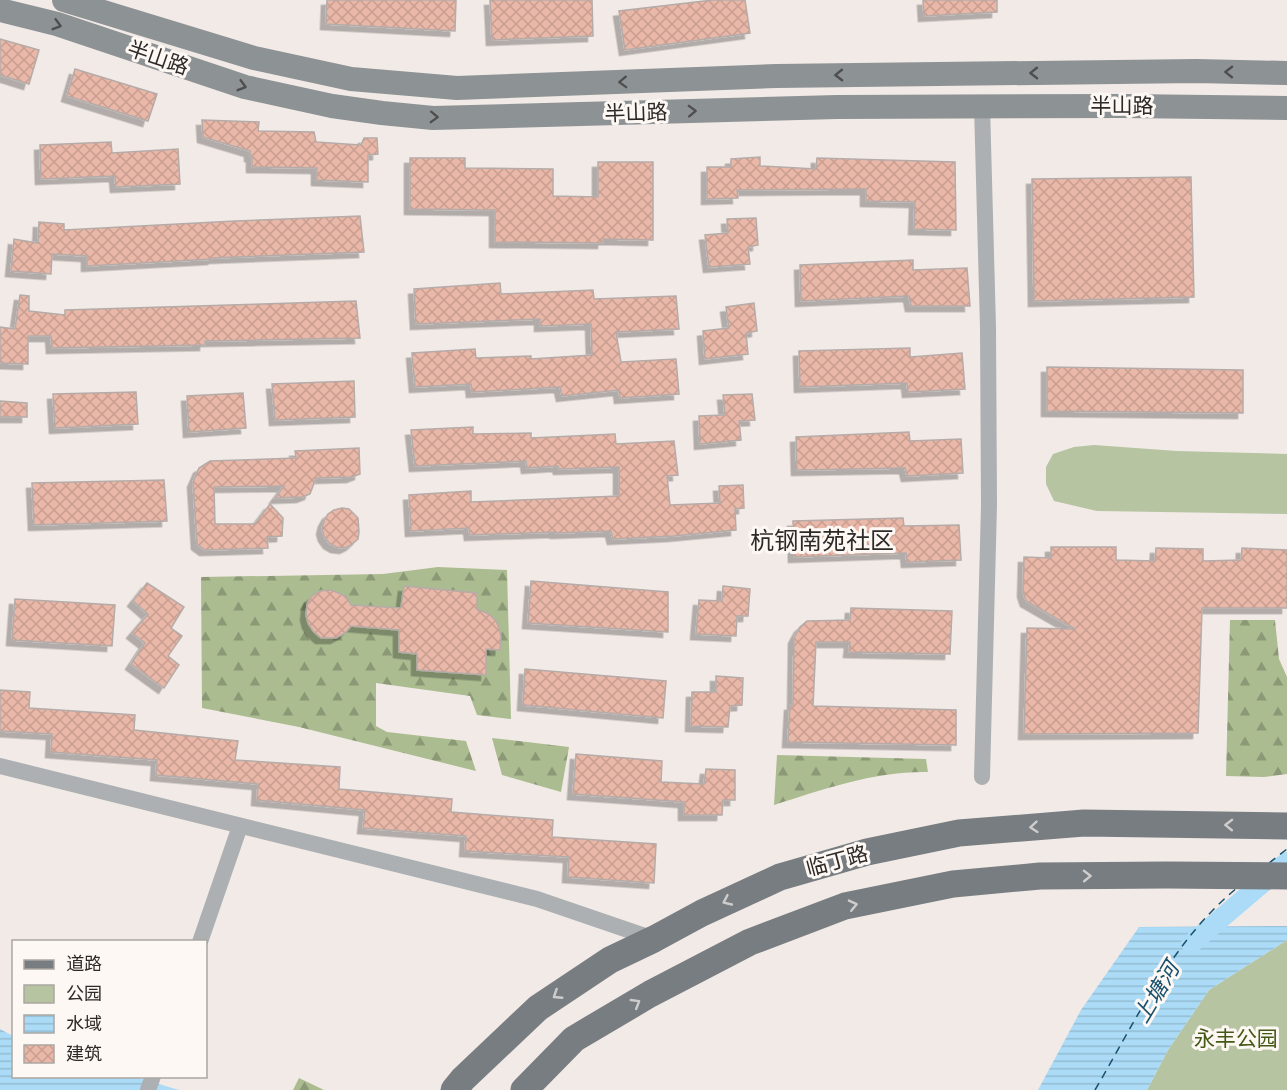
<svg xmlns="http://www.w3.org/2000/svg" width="1287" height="1090" font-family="Commissioner,'Noto Sans SC',sans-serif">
<defs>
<pattern id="forest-firs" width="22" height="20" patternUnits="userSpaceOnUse" patternTransform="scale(1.5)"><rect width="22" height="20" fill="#abbc90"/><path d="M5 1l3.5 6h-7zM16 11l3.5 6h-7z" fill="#8c9976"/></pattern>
<pattern id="water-rules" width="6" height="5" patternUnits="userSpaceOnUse" patternTransform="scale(1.5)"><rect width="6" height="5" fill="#abdbf6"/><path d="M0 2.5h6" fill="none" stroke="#93bcd3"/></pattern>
<pattern id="building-cross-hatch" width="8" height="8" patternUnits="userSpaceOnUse" patternTransform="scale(1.5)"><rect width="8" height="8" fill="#eab8a8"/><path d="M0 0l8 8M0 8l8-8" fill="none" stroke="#c99e91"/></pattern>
<filter id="shadow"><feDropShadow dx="-5.5" dy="5.5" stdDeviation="0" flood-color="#0004"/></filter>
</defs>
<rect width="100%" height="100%" fill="#f2eae6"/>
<g fill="#b6c4a2">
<path d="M1094 445 1177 451 1287 454V514L1097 511 1054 501 1046 484V467L1053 454 1074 447Z"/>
<path d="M1287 940V1090H1147L1168 1050 1209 990Z"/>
</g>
<g fill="url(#forest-firs)">
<path d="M438 567 507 570 511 719 477 715 470 696 376 683V726L387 732 466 741 476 771 299 727 202 708 201 577 383 574Z"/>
<path d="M1230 620H1275L1279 659 1287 677V774L1264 777 1226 776Z"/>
<path d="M492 738 569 747 561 792 502 775Z"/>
<path d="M777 755 926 759 928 772C875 771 824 789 774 805Z"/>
<path d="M299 1078 324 1090H293Z"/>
</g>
<g fill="url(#water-rules)">
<path d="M1287 926V940L1209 990 1168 1050 1147 1090H1038L1081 1010 1139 927Z"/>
<path d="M0 1029 13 1036 14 1076 135 1077 179 1090H0Z"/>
</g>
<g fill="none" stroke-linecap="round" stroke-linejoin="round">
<path stroke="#abdbf6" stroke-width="20" d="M1191 944 1287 862"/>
<g stroke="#17516d" stroke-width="1.5" stroke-dasharray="8 6" stroke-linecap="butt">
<path d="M1269 863 1287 849"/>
<path d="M1095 1090C1136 1020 1173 940 1237 888"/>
</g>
</g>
<g fill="url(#building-cross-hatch)" stroke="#b5aca9" stroke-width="1.5" filter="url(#shadow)">
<path d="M327 0H456L455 31 326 24Z"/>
<path d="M490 0H592L593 36 492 40Z"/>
<path d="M713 0H745L750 33 625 50 619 11Z"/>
<path d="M923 0H997V12L924 16Z"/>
<path d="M0 39 39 50 29 84 0 75Z"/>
<path d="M75 69 157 94 148 121 67 96Z"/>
<path d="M202 120 259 122 258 131 314 132 316 142 361 145 364 138H377L378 154 368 155V182L317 180V168L252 167V156H250V151L203 137Z"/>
<path d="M111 142 112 153 178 149 180 184 116 187 115 176 41 179 40 145Z"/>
<path d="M760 157V166L816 169 817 158 955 162 956 230 914 229 915 202 866 201V189L737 190 738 198 707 199V167H731V159Z"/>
<path d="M410 158H465V168L553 169V196L598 197V162H653V240L603 239V243L495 242V210L410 209Z"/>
<path d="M1191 177 1194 297 1034 301 1032 179Z"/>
<path d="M360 216 364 252 213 258V259L87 266V256L52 254 51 274 11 271 14 239 38 243 39 222 64 224V230L235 221Z"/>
<path d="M756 218 758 245 748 247 750 264 709 267 705 235 728 233 727 219Z"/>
<path d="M913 260V270L967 268 970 306H911L909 296 801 301 800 265Z"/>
<path d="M500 283 501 294 593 290 594 299 676 296 679 329 616 332 621 362 676 359 679 394 620 398 619 390 562 396 560 387 472 392 471 384 415 387 412 353 475 349 476 358 531 356V359L592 355 591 324 540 326V319L416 324 414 289Z"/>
<path d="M20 295 29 296V311L65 315V310L356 301 360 338 205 341V345L52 348 51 336H28V364L0 363V327L15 329Z"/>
<path d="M754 303 757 331 746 333 748 354 705 359 703 331 729 328 726 307Z"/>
<path d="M910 348V357L962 353 965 389 908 392 907 383 800 387 799 351Z"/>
<path d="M1047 367 1243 370V413L1047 411Z"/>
<path d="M354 381 355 417 275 420 272 384Z"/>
<path d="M136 392 138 424 55 428 53 394Z"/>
<path d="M243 393 246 428 189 432 187 396Z"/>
<path d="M752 394 755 420 739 421 741 440 700 444 699 416 725 415 723 395Z"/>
<path d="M0 401 27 403V417H0Z"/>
<path d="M473 427V434L531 433V438L615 434 616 444 674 441 678 475 667 476 670 505 720 503 719 486 743 485 744 508 735 509 736 530 673 536 613 539 611 531 556 533V532L470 535 469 528 411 531 409 495 471 491V502L619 496V467L559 469 558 466 527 468 526 461 415 466 411 430Z"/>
<path d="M909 432 910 441 961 439 963 473 907 476 905 468 797 470 796 437Z"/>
<path d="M359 448 360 474 352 477 316 478 310 494 302 497 275 498 284 486 214 487 215 524H255L270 504 283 518 282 536 267 537 268 548 205 550 197 544 193 482 199 468 210 461 296 458 295 451Z"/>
<path d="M164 480 167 521 34 525 32 483Z"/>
<path d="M342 508 349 509 358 518 359 532 358 539 351 545 345 548 336 547 329 543 324 536 322 529 324 521 328 514 334 510Z"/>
<path d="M903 518 904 526 959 525 961 560 907 562 906 553 794 557 793 521Z"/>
<path d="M1051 547H1116V560L1155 561 1156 548 1203 549V561L1241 560 1242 548 1287 550V608H1202L1198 733 1024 734 1027 628 1075 629 1026 601 1023 592 1024 557 1051 558Z"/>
<path d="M531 581 668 592V632L528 623Z"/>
<path d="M147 583 184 607 171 628 182 636 168 656 179 665 164 688 131 664 145 643 132 633 148 614 133 601Z"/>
<path d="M404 586 477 593V609L489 614 496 621 499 628 501 637 500 650 486 649V675L417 670V654L399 652V630L351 626 345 633 336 638H321L313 631 308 623 306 615 307 605 310 598 319 591 331 590 346 596 351 605 401 608Z"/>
<path d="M723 586 750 589 748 616H737L736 636 696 634 699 600 722 601Z"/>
<path d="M15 599 115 605 112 646 12 640Z"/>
<path d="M851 608 952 611 950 654 849 652 850 642H816L813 706 956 710V745L788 742 790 705H793L794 638 800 627 807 621 850 620Z"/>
<path d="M525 669 666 681 663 718 523 705Z"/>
<path d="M716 676 743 678 742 705 730 706 728 727 691 726 692 692H716Z"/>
<path d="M0 690 30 692 29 708 135 715 134 730 238 741 235 760 340 767 339 789 452 799 451 812 553 820 552 837 656 844 654 883 568 877 569 857 465 851 466 836 363 828 365 810 257 800 258 784 156 775 157 760 51 752 52 734 0 731Z"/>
<path d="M576 754 662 761 661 782 704 784 706 769 735 770V800H723L722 815H684V802L573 794Z"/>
</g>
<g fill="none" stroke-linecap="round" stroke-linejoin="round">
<g stroke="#acb0b2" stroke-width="16">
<path d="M982 106 988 327 989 505 982 777"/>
<path d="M0 766 537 899 654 939"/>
<path d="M200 942 240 826"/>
<path d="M148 1090 153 1076"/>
</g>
<g stroke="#8d9295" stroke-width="24">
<path d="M64 0 254 58 351 79 457 88 776 76 1196 71 1287 73"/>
<path d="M0 10 57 24 245 87 332 106 382 113 433 118 837 107 1123 106 1287 108"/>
</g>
<g stroke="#777d81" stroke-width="27">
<path d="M454 1090 463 1079 538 1008 610 960 654 939 702 913 780 877 867 852 959 833 1084 823 1287 826"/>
<path d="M524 1090 574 1039 650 994 750 942 845 906 953 884 1040 876 1167 875 1287 876"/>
</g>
</g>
<defs><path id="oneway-chevron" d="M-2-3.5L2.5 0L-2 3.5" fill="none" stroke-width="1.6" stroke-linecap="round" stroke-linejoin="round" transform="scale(1.5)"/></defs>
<g stroke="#4f4e4e">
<use href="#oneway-chevron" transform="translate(57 25) rotate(16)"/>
<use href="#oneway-chevron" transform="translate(1229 72) rotate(-179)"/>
<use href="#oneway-chevron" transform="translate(1034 73) rotate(179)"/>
<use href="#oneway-chevron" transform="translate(839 75) rotate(179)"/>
<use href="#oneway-chevron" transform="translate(623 82) rotate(178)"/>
<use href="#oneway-chevron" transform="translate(242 86) rotate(16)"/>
<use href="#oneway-chevron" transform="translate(692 111) rotate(-2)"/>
<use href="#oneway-chevron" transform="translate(434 117) rotate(2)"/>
</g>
<g stroke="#cfcdcc">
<use href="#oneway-chevron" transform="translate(1229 825) rotate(-179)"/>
<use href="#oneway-chevron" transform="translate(1034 827) rotate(175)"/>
<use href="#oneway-chevron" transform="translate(1087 876) rotate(-1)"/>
<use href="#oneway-chevron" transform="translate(727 901) rotate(155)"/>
<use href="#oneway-chevron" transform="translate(853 905) rotate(-13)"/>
<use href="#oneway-chevron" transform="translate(557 995) rotate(147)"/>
<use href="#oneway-chevron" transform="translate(636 1003) rotate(-31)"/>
</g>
<g text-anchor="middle" stroke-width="6" stroke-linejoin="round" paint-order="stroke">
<g font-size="21" fill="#2d2a28" stroke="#fef8f4">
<text transform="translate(158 58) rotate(19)" y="7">半山路</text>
<text x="1122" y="113">半山路</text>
<text transform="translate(636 113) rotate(-2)" y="7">半山路</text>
<text transform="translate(837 861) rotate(-15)" y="7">临丁路</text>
</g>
<g font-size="21" fill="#445817" stroke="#fef8f4">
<text x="1236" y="1046">永丰公园</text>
</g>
<g font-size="22" font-style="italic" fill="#17516d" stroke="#fef8f4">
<text transform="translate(1156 992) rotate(-59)" y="8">上塘河</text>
</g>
<g font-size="24" fill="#2d2a28" stroke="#fef8f4">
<text x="822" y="549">杭钢南苑社区</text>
</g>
</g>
<rect x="12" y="940" width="195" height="138" fill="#fef8f4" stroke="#aaa6a2" stroke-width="1.5"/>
<rect x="24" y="960" width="30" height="9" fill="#777d81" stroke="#aaa6a2" stroke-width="1.5"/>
<text x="66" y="970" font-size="18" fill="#2d2a28">道路</text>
<rect x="24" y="985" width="30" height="18" fill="#b6c4a2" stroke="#aaa6a2" stroke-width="1.5"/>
<text x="66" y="1000" font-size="18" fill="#2d2a28">公园</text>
<rect x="24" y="1015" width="30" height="18" fill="url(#water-rules)" stroke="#aaa6a2" stroke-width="1.5"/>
<text x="66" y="1030" font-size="18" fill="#2d2a28">水域</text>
<rect x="24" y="1045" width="30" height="18" fill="url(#building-cross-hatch)" stroke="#aaa6a2" stroke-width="1.5"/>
<text x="66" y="1060" font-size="18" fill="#2d2a28">建筑</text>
</svg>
